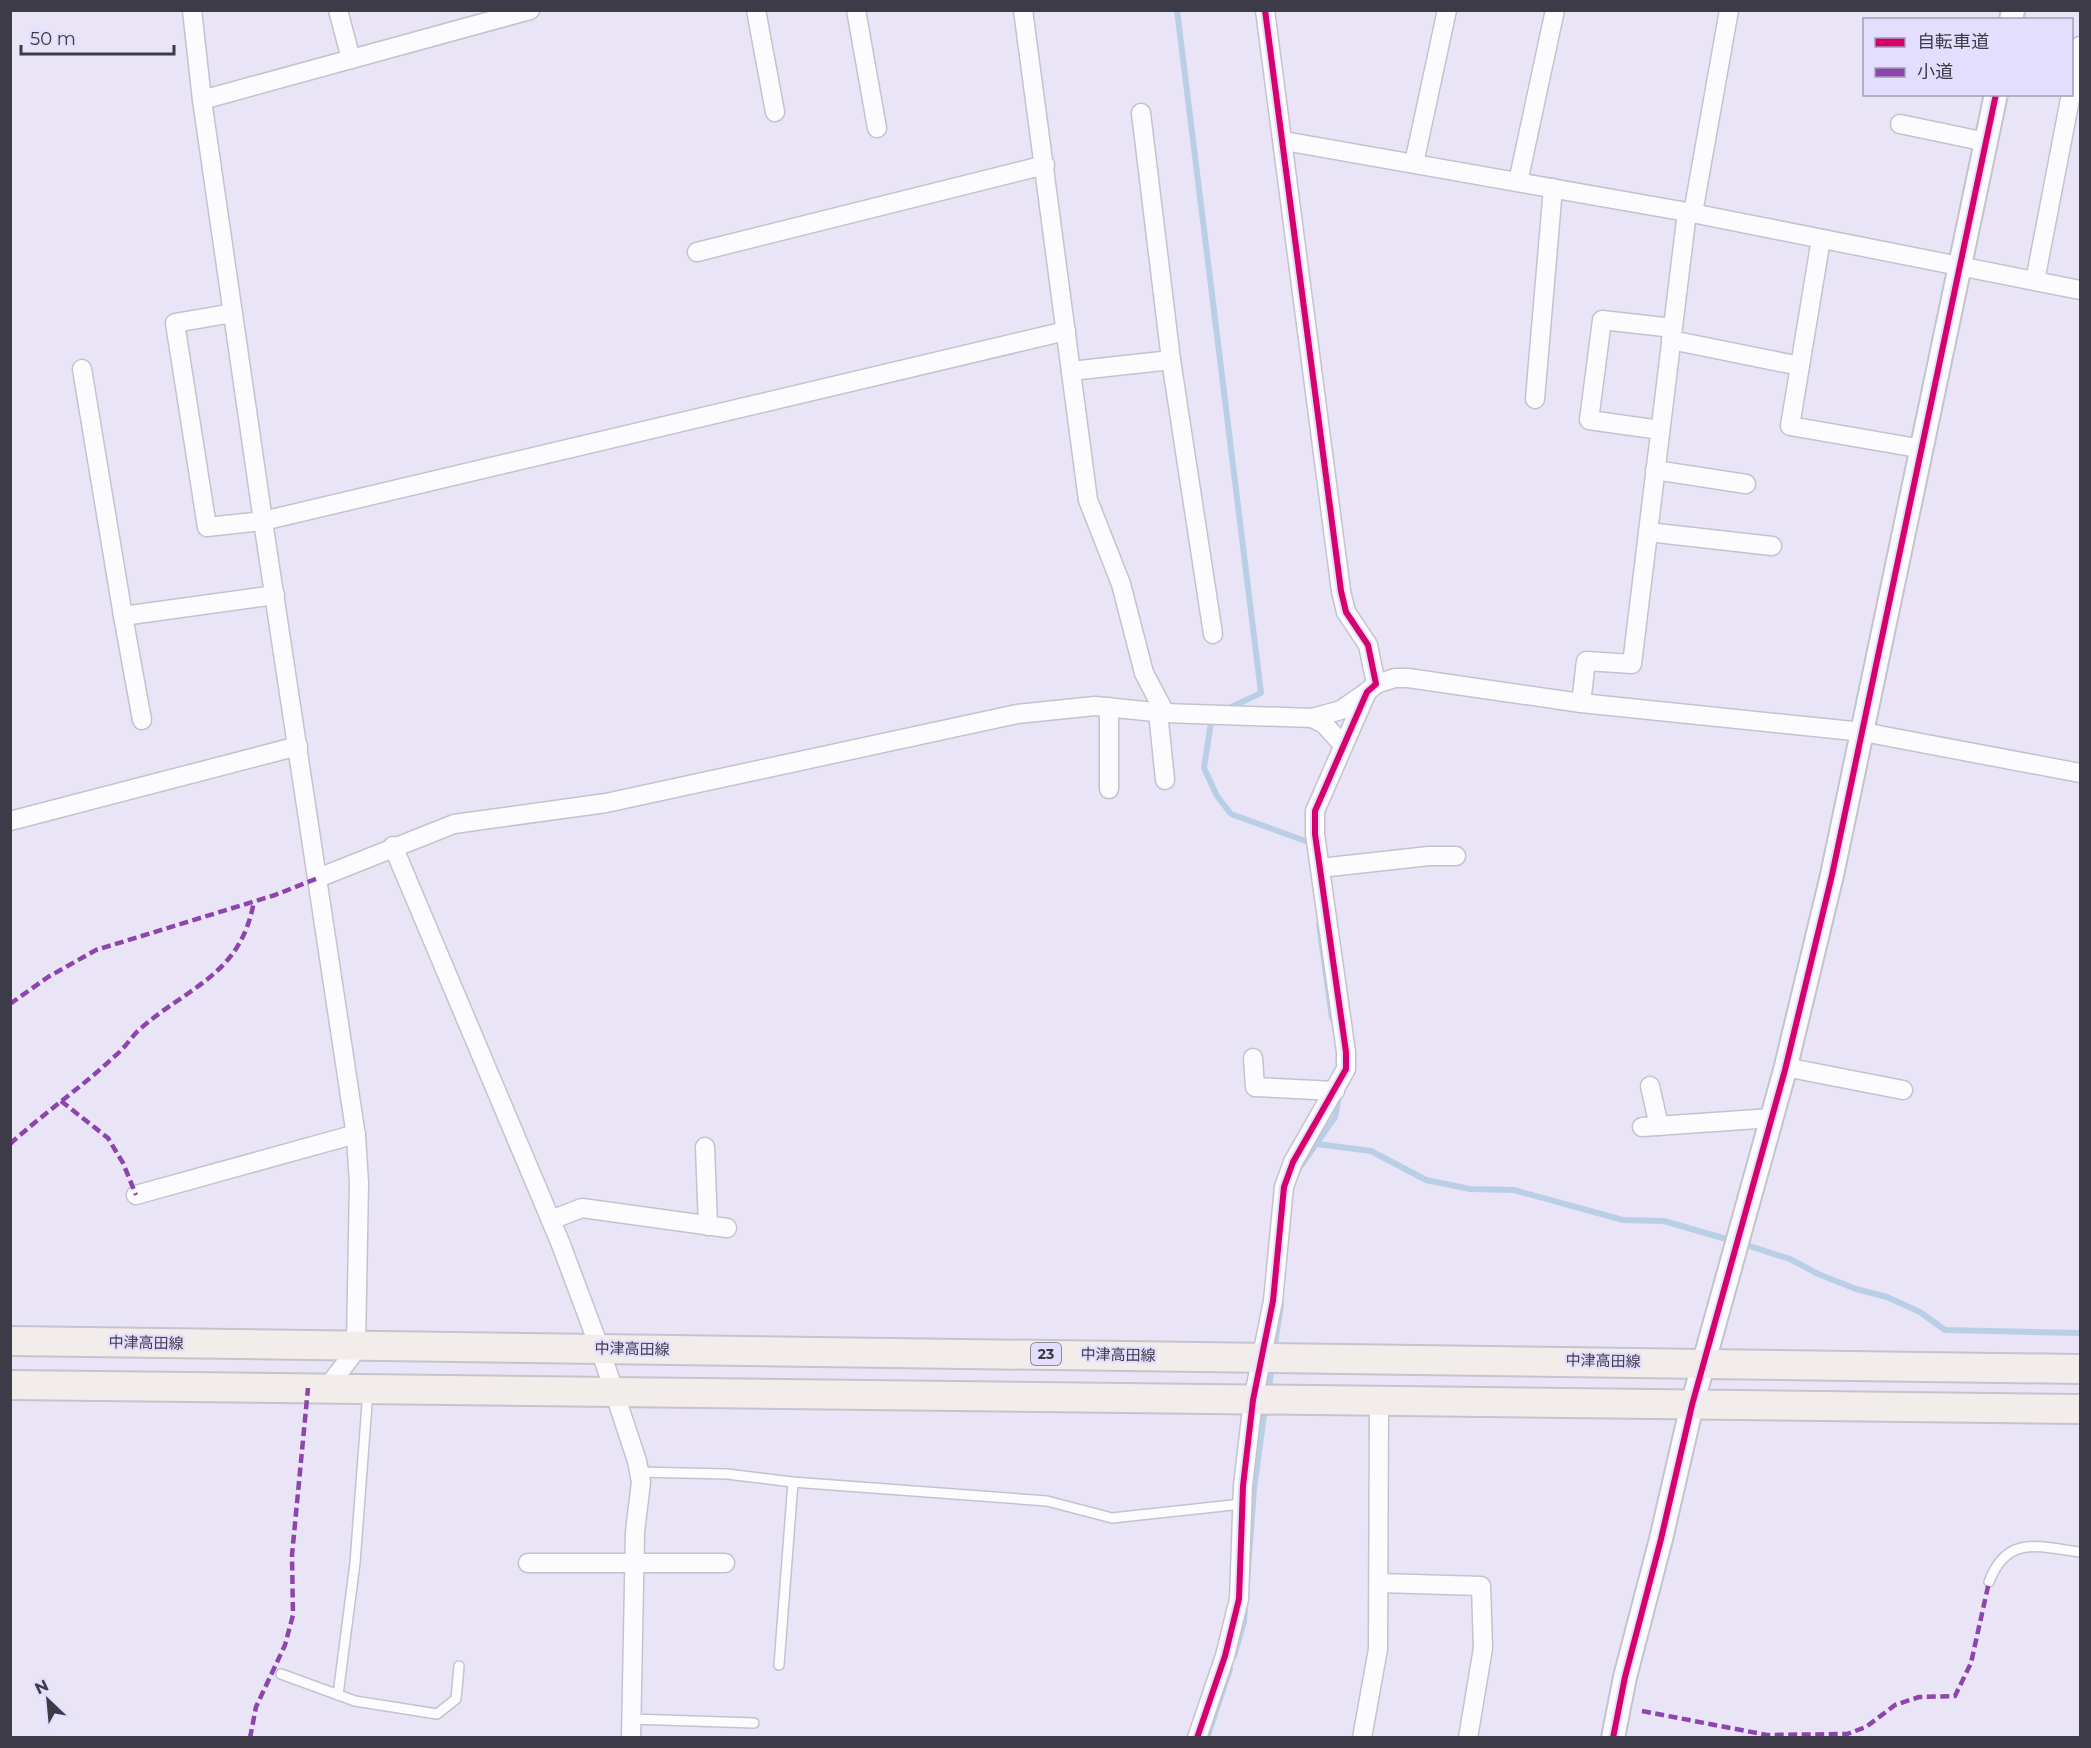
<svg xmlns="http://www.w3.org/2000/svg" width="2091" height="1748" font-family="Montserrat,'Noto Sans JP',sans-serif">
<rect width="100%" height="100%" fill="#e9e5f7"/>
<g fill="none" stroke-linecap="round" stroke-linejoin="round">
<g stroke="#b9cfe6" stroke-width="6">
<path d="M1177 10 1261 693 1227 709"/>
<path d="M1212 716 1204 768 1217 796 1231 814 1308 842 1310 846"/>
<path d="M1319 924 1332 1018"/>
<path d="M1317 1144 1371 1151 1426 1180 1470 1189 1514 1190 1623 1220 1664 1221 1733 1241"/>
<path d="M1298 1170 1335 1117 1340 1091"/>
<path d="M1743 1244 1790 1259 1818 1274 1856 1289 1887 1297 1920 1312 1945 1330 2080 1333"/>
<path d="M1274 1351 1281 1305"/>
<path d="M1268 1392 1272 1367"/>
<path d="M1234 1656 1244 1622 1254 1489 1265 1408"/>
<path d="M1207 1738 1230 1669"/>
</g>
<g stroke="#c5c2d0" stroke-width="12">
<g id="service">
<path d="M639 1472 727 1474 792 1482 1047 1501 1112 1518 1242 1504"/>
<path d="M1989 1582C2007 1534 2039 1547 2080 1552"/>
<path d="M779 1665 793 1482"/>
<path d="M281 1674 355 1701 437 1714 456 1699 459 1666"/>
<path d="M338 1695 355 1563 368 1391"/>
<path d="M631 1719 754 1723"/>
</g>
</g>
<g stroke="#c5c2d0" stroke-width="21">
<g id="minor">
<path d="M192 10 202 100 263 521 356 1136 359 1183 356 1345 353 1354 326 1389"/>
<path d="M338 10 351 59"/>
<path d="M756 10 775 112"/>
<path d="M856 10 877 128"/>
<path d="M1023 10 1088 500 1121 584 1144 673 1165 713"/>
<path d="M2072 93 2080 46"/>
<path d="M202 100 530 10"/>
<path d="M1900 124 1986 142"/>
<path d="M1284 141 1687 212 2080 290"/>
<path d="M1414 163 1447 10"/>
<path d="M1518 182 1555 10"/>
<path d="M1693 213 1729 10"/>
<path d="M1821 239 1790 426 1923 449"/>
<path d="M697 252 1045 165"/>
<path d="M2035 281 2071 94"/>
<path d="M233 313 175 323 207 527 263 521 1066 331"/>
<path d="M1671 340 1800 366"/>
<path d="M1171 360 1213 634"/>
<path d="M82 369 123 616 275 595"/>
<path d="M1071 371 1171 360 1141 113"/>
<path d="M1535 399 1553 188"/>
<path d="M1660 430 1589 420 1602 320 1673 328"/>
<path d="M1655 470 1746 484"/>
<path d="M1648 532 1772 546"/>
<path d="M123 616 142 720"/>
<path d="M1376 684 1395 678H1408L1581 703 1863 732 2080 773"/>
<path d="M1581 703 1586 661 1632 664 1687 212"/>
<path d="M1109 707V789"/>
<path d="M1158 712 1165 780"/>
<path d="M1312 718 1324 724 1343 745"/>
<path d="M10 821 298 746"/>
<path d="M393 846 560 1242 600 1349 637 1461 641 1482 635 1532 631 1738"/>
<path d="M1320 868 1429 856H1456"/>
<path d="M318 878 454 824 606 803 1017 714 1095 706 1165 713 1312 718 1341 710 1367 692"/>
<path d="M1253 1058 1255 1087 1335 1091"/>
<path d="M1785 1067 1903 1090"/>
<path d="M1650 1086 1659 1126"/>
<path d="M1642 1127 1772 1118"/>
<path d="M705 1147 708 1226"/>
<path d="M136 1195 356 1134"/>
<path d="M551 1220 582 1208 727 1228"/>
<path d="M528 1563H725"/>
<path d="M1380 1583 1481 1586 1483 1648 1468 1738"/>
<path d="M1197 1738 1225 1656 1239 1599 1243 1486 1253 1400 1273 1301 1284 1187 1293 1162 1346 1069V1052L1315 834V811L1367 692 1376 684 1368 645 1346 612 1341 591 1265 10"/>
<path d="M1362 1738 1378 1649 1379 1401"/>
</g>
</g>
<g stroke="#c5c2d0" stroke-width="26">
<g id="tertiary">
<path d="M2011 20 2013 10"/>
<path d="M1613 1738 1625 1677 1661 1539 1692 1405 1785 1070 1832 875 1996 94"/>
</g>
</g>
<g stroke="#c5c3cc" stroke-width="32">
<g id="primary">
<path d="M10 1341 2080 1369"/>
<path d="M10 1385 2080 1409"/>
</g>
</g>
<use href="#service" stroke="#fcfbfe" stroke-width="9"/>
<use href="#minor" stroke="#fcfbfe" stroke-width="18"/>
<use href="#tertiary" stroke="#fcfbfe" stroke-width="22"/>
<use href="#primary" stroke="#f2edea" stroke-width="28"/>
<g stroke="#8e44ad" stroke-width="4.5" stroke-dasharray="9 4.5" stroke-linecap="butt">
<path d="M10 1004 48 977 96 950 275 895 318 878"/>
<path d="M61 1101 108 1138 123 1163 136 1195"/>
<path d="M10 1144C44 1113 82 1087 115 1056 125 1048 131 1037 140 1029 189 986 241 975 254 901"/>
<path d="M1642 1711 1767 1735 1847 1734 1866 1727 1895 1705 1919 1697 1955 1696 1971 1663 1989 1582"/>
<path d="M250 1738 256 1707 285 1645 293 1615 292 1555 308 1388"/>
</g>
<g stroke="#e4defe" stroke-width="10">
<g id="cycleway">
<path d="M1197 1738 1225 1656 1239 1599 1243 1486 1253 1400 1273 1301 1284 1187 1293 1162 1346 1069V1052L1315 834V811L1367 692 1376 684 1368 645 1346 612 1341 591 1265 10"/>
<path d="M1613 1738 1625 1677 1661 1539 1692 1405 1785 1070 1832 875 1996 94"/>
</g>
</g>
<use href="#cycleway" stroke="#d6006c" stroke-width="6"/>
</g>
<g text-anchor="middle" stroke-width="4.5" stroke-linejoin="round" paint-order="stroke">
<rect fill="#e4defe" stroke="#6f6c7e" stroke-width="1.5" x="1031" y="1343" width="30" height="22" rx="4.5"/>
<g font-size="14" font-weight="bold" fill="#3d3b47">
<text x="1046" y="1359">23</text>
</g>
<g font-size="15" fill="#3d3b47" stroke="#e4defe">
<text transform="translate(146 1343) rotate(1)" y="5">中津高田線</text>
<text transform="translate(632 1349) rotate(1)" y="5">中津高田線</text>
<text transform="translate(1118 1355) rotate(1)" y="5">中津高田線</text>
<text transform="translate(1603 1361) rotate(1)" y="5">中津高田線</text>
</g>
</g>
<rect width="2091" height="1748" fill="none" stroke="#3d3b47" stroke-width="24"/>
<rect x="1863" y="18" width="210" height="78" fill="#e4defe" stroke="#a19db5" stroke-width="1.5"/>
<rect x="1875" y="38" width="30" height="9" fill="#d6006c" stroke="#a19db5" stroke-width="1.5"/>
<text x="1917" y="48" font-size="18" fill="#3d3b47">自転車道</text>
<rect x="1875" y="68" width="30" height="9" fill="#8e44ad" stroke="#a19db5" stroke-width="1.5"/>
<text x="1917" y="78" font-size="18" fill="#3d3b47">小道</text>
<g transform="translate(48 1700) rotate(334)" stroke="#e4defe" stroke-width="4.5" paint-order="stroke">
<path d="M0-4.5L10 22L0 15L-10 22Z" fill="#3d3b47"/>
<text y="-9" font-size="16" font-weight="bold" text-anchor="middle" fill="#3d3b47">N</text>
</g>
<path d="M21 45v9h153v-9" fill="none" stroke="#3d3b47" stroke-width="3"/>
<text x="30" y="45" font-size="18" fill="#3d3b47" stroke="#e4defe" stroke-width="4.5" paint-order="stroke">50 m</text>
</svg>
